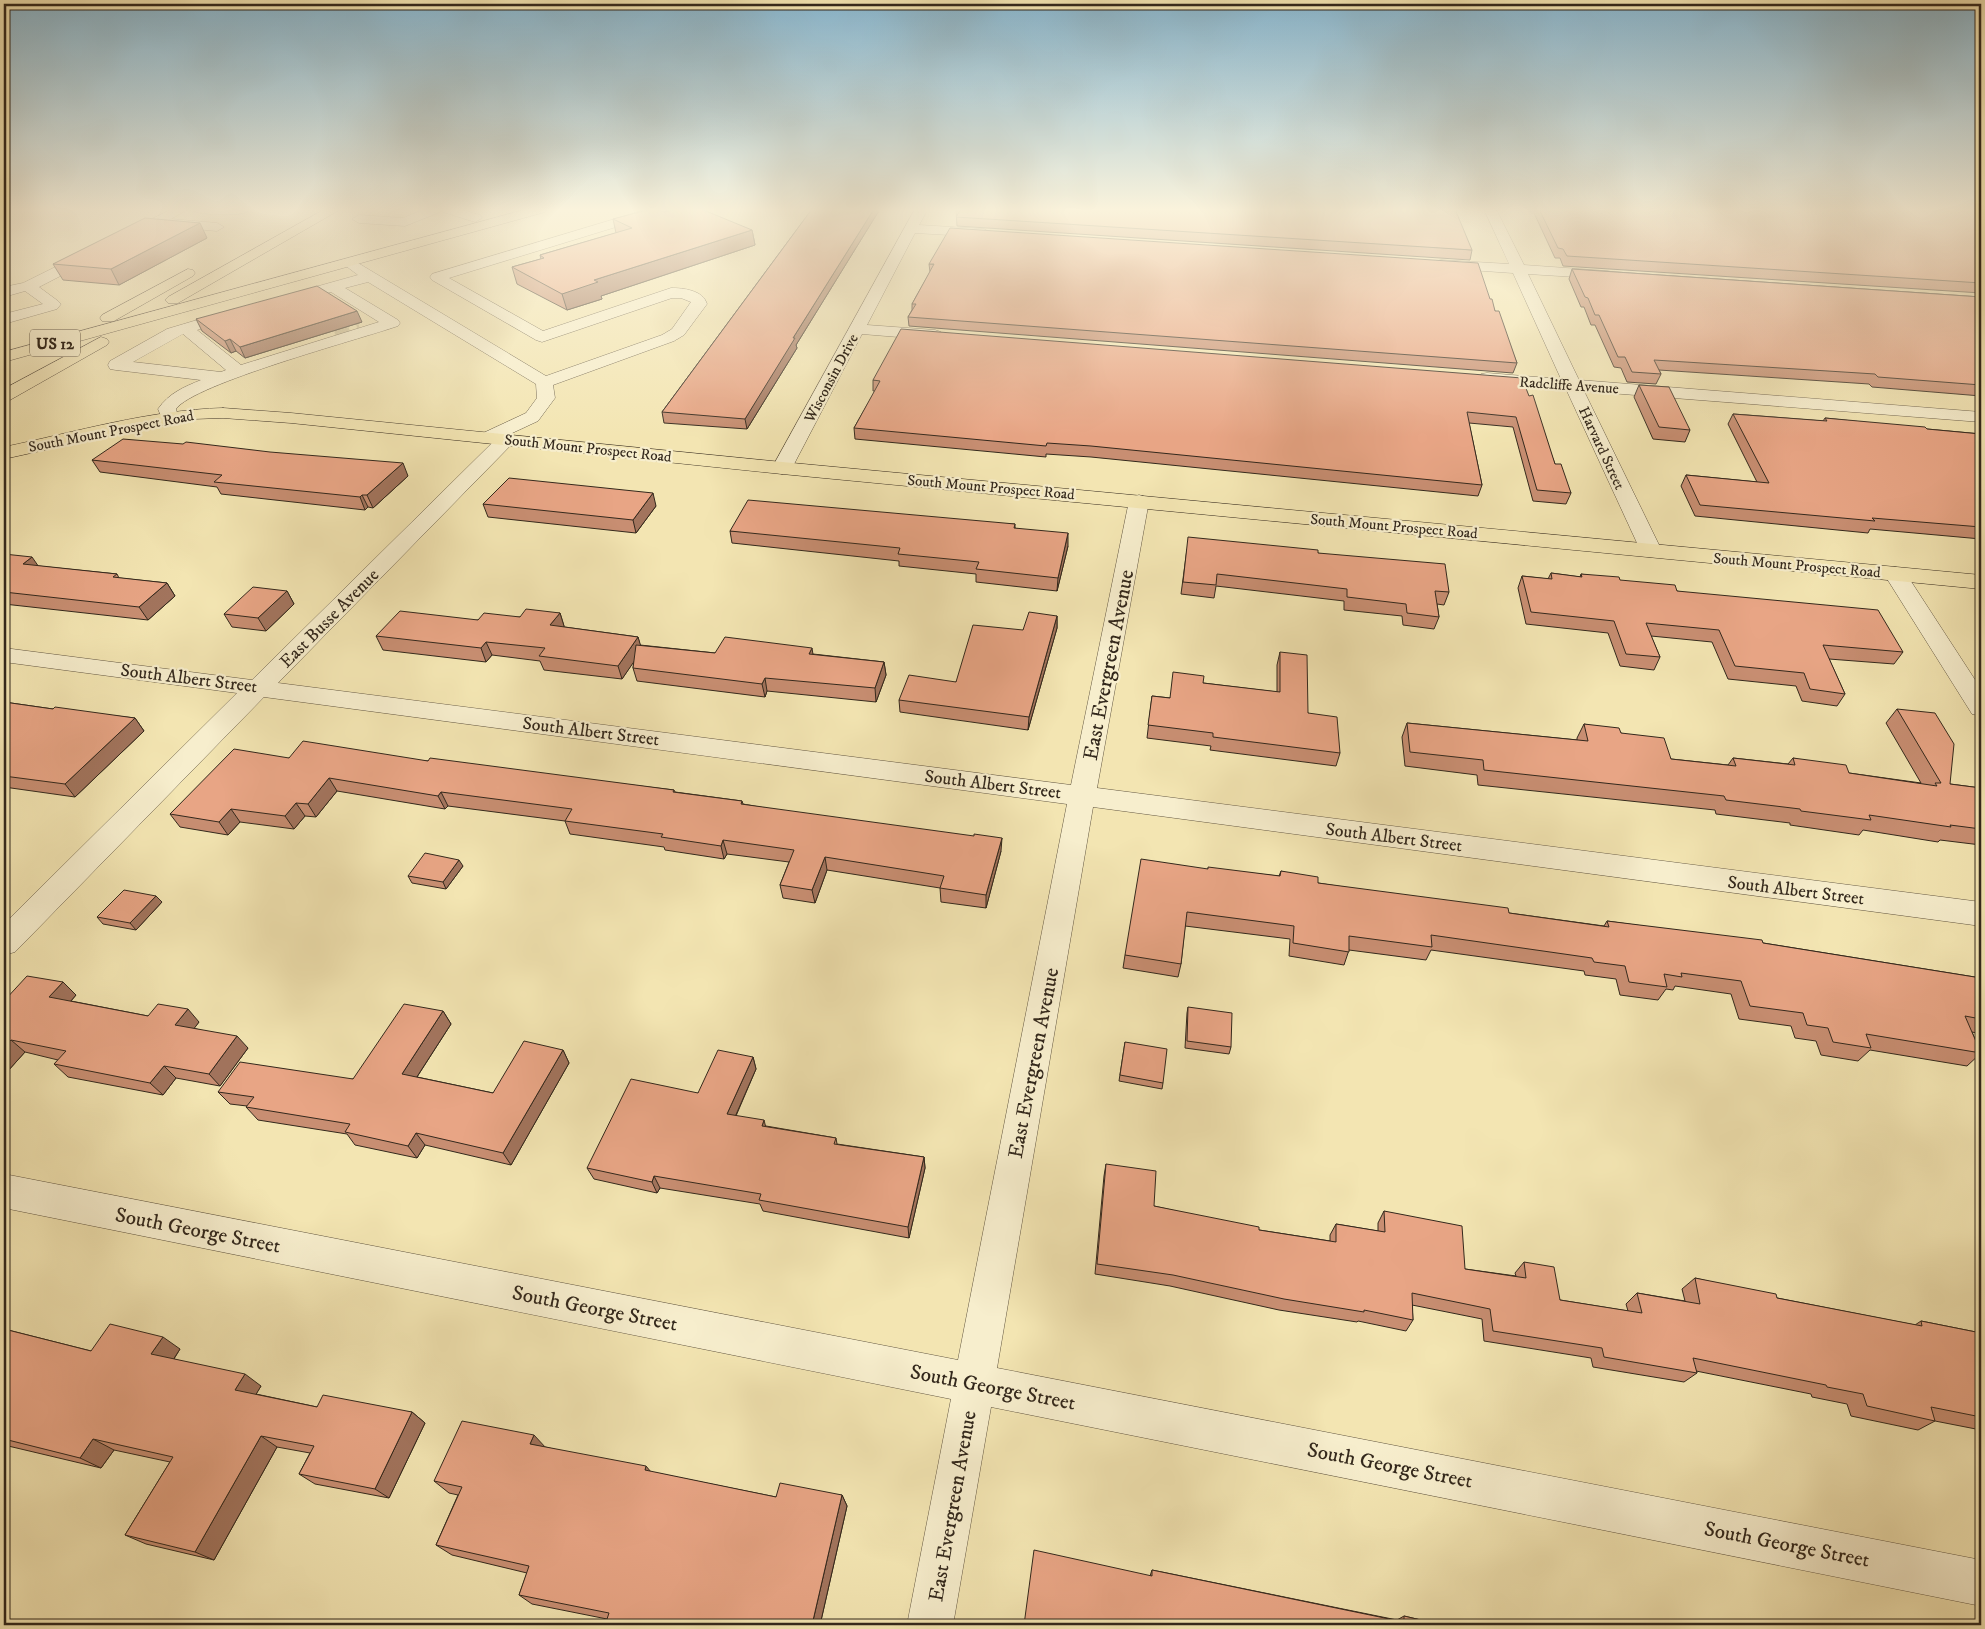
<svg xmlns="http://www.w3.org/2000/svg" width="1985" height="1629" font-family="'IM FELL DW Pica',serif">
<rect width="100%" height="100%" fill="#f3e5b2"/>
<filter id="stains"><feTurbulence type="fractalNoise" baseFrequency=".004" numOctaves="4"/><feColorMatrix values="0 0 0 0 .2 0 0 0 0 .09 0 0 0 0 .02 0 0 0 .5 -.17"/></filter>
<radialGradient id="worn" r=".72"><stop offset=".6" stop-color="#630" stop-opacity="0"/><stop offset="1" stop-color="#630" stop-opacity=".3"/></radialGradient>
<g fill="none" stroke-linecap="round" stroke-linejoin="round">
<path stroke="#cdbf94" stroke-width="15" stroke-dasharray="15 8" stroke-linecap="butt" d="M335 334 359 326"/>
<g stroke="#635742" stroke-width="1">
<g id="minor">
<path d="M172 209H188L171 219 217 223 224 227 217 231 158 226 39 287 58 301 61 304 57 309 4 324V314L43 304 25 291 4 297V287L23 283Z"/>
<path d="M189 209H246L248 211C242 217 195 215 189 209Z"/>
<path d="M425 209H460L480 215 482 218 475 222 443 212 442 209 440 212 405 226 359 223 352 219 359 215 403 218Z"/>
<path d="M648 209H667L665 212 449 278 543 331 671 288C683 288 703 290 707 304L684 335 674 341 553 385 555 398 538 421 508 435 514 440 512 444 278 683 1071 785 1129 501 1132 497 1139 495 1146 497 1149 501 1097 788 1981 902V926L1093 807 997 1368 1981 1560V1606L991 1407 953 1625H907L951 1399 4 1208V1174L958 1360 1067 804 264 697 15 952 4 955V924L237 693 4 662V648L252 680 492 443 481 442 479 438 481 434 526 413 537 398 536 384 368 282 345 288 398 320 400 323 398 326C360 339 193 384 176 409L178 417 175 421 169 422 163 421 158 409C169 393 184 387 201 380L116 370 110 369 108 365 110 361 167 329 234 309 240 311 242 314 240 317 197 330 241 365 379 322 331 292 288 304 283 302 280 299 283 296 358 275 346 266 348 263H358L546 376 662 335 672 329 691 302 681 298H672L542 342 536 340 432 280 430 277 432 274ZM183 334 226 370 221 372 133 362Z"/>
<path d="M915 209H928L919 225 984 229 991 233 984 237 915 233 867 325 935 330 941 332 943 335 941 338 935 340 862 334 792 468 789 472 782 474 775 472 772 468Z"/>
<path d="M1484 209H1496L1524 265 1608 271 1613 272 1615 275 1613 278 1608 279 1528 274 1579 380 1981 412V422L1584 391 1662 551 1659 556 1651 557 1643 556 1566 389 1487 383 1481 382 1478 378 1481 374 1487 373 1561 379 1513 273 1441 268 1436 267 1434 264 1436 261 1441 260 1509 264Z"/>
<path d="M1895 567 1903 569 1981 689V716L1972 714 1884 574 1887 569Z"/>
</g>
</g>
<g stroke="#33281c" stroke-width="1">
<g id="major">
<path d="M325 209H341L178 303H168L165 300 168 297Z"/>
<path d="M527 209H547L545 212 4 362V352Z"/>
<path d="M188 269 193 270 195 273 193 276 114 321H102L100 318 102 315Z"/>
<path d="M101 337 107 339 109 342 107 345 10 400 4 401V389Z"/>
<path d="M223 408 291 413 782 462 1981 575V589L782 474 291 423 223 418 193 419 117 434 4 459V447C76 432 149 410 223 408Z"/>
</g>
</g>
<use href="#minor" fill="#f7eecd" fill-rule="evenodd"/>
<use href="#major" fill="#f3e5b2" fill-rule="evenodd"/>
</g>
<g fill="#c88e72" stroke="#33281c">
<path d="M812 209H880L796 345 797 348 747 429 664 423 662 412Z"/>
<path d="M956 209 1472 250 1470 260 957 226Z"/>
<path d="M1529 209H1981V293L1563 266 1560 258H1555L1534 213H1531Z"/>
<path d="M664 212 752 230 755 245 601 296 602 299 567 310 517 284 512 267 541 259 540 255 616 233 613 219Z"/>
<path d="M207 238 119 285 63 280 53 264Z"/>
<path d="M929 264 1490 299 1517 363 1513 373 909 326 908 317 912 310V304L930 272Z"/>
<path d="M1572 269 1981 297V396L1872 387 1869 384 1659 370 1661 374 1656 384 1627 382 1621 368 1614 367 1595 325H1591L1584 307H1581L1569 279Z"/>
<path d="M196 319 362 322 245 358 236 351 231 353 202 331Z"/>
<path d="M873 380 1529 396 1555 464 1571 493 1566 504 1533 501 1513 427 1469 423 1482 485 1478 496 1091 457 1046 454V457L855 439 854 428 875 391H873Z"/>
<path d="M1639 385 1690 430 1685 442 1653 439 1634 397Z"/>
<path d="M1733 414 1823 421 1825 418 1927 429 1981 434V539L1870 529 1868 533 1695 516 1681 486 1686 475 1757 482 1728 424Z"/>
<path d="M92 460 408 476 373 508 368 507 365 510 221 494 217 487 100 472Z"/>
<path d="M483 504 656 506 636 533 488 517Z"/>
<path d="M1015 524V528L1068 546 1057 591 976 582V574L899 566V561L732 543 730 531Z"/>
<path d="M1187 549 1318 553 1449 592 1444 605 1437 604 1439 617 1434 629 1403 625 1402 616 1344 610V601L1216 586 1214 598 1181 594Z"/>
<path d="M4 554 38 566 117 574 119 578 167 583 175 596 148 620 4 604Z"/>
<path d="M1551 573 1580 577 1581 574 1677 591 1903 652 1894 664 1829 659 1845 694 1837 706 1802 701 1796 686 1728 679 1712 642 1651 636 1660 657 1654 670 1620 666 1608 633 1526 624 1518 588 1522 576 1548 579Z"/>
<path d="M287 591 294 604 266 631 232 627 224 614Z"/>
<path d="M560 613 564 626V627L638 637 640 645 715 653 813 654 884 662 886 675 876 702 767 691 765 697 637 681 633 668 634 661 622 679 544 670 540 661 492 655 486 662 383 650 376 636 478 620 520 617Z"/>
<path d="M1057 616V628L1028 730 900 712 899 700 956 682 1023 630Z"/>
<path d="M1280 652 1308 713 1340 753 1336 766 1210 750 1211 746 1147 738 1152 696 1170 698 1203 683 1277 692V665Z"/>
<path d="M4 702 53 709 135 718 144 731 75 797 4 787Z"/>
<path d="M1897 709 1950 784 1981 788V845L1940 840 1938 842 1863 830 1859 835 1790 825V823L1716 814 1715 810 1478 785 1477 775 1405 766 1402 737 1407 723 1577 740V738L1584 724 1621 733 1671 759 1728 765 1733 758 1788 764 1793 758 1849 773 1921 783 1886 723Z"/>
<path d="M289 758 428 761 674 790 675 792 742 801 743 804 1001 851 986 908 941 902 940 888 827 870 815 903 783 898 780 885 789 862 727 854 724 859 665 850 664 847 570 834 565 821 448 806 445 809 337 791 316 817 305 816 294 829 240 822 228 835 180 827 170 814Z"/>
<path d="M463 866 446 889 412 883 408 876Z"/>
<path d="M1207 869 1279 876 1281 871 1318 883 1509 913 1604 926 1607 921 1763 943 1981 978V1034L1972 1032 1981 1053 1967 1066 1870 1050 1858 1061 1821 1055 1816 1041 1795 1038 1791 1026 1739 1019 1731 994 1675 986 1673 990 1666 989 1658 1000 1620 995 1616 979 1585 975 1584 971 1431 950 1426 960 1349 950 1344 965 1289 956 1290 939 1185 926 1181 964 1178 977 1123 968 1125 955Z"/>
<path d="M156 896 162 902 136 930 103 924 97 917Z"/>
<path d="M63 982 76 995 71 1001 148 1016 199 1022 194 1028 248 1048 220 1086 176 1078 163 1095 68 1077 54 1064 58 1060 25 1052 7 1072H4V1001Z"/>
<path d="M1188 1007 1231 1047 1229 1054 1185 1048 1187 1013Z"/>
<path d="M443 1011 451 1024 417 1077 493 1093 563 1050 569 1063 511 1165 425 1145 417 1158 355 1145 347 1134 258 1120 246 1107 247 1106 230 1104 218 1092 353 1079Z"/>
<path d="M1125 1042 1163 1083 1162 1089 1119 1081Z"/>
<path d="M753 1057 756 1069 736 1116 766 1126 836 1138 837 1144 924 1157 925 1168 909 1238 763 1211 760 1204 660 1188 657 1193 594 1179 587 1168 698 1093Z"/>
<path d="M1106 1164 1154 1206 1259 1230 1330 1241V1235L1336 1224 1378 1231V1223L1384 1211 1465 1269 1516 1276 1515 1273 1524 1262 1560 1300 1628 1311 1626 1304 1637 1293 1685 1301 1682 1289 1695 1278 1777 1298 1915 1325 1921 1321 1981 1333V1430L1935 1421 1918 1430 1851 1416 1847 1404 1812 1397 1811 1394 1696 1371 1697 1373 1684 1382 1593 1367 1591 1358 1484 1341 1482 1319 1412 1305 1413 1320 1406 1331 1358 1321 1357 1322 1279 1310 1170 1286 1095 1274 1104 1176Z"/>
<path d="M1981 1267V1281L1977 1270Z"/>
<path d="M4 1329 91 1351 180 1349 174 1359 261 1386 256 1394 317 1407 412 1412 425 1423 389 1498 315 1484 299 1474 310 1453 277 1447 214 1560 146 1544 125 1535 170 1462 114 1450 101 1468 4 1445Z"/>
<path d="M545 1447 651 1472 776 1497 842 1495 847 1506 820 1625H605L607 1619 532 1604 519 1595 527 1573 452 1555 436 1545 458 1495 449 1493 434 1481Z"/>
<path d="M1152 1570 1397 1620 1404 1616 1442 1625H1024L1150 1576Z"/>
</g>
<g fill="#a2745d" stroke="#33281c">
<path d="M874 209H880L796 345 797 348 747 429 745 419 793 338Z"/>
<path d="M200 223 207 238 119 285 111 269Z"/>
<path d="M752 230 755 245 601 296 602 299 567 310 562 294 594 280Z"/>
<path d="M357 311 362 322 245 358 240 347Z"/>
<path d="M230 339 236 351 231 353 225 341Z"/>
<path d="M403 463 408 476 373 508 367 495Z"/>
<path d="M653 493 656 506 636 533 633 520Z"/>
<path d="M362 495 368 507 365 510 360 497Z"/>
<path d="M1068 533V546L1057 591 1058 578Z"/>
<path d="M32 557 41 570 23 564Z"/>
<path d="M167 583 175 596 148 620 139 607Z"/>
<path d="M287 591 294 604 266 631 258 618Z"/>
<path d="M560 613 564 626 555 639 550 625Z"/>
<path d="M1057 616V628L1028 730 1029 717Z"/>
<path d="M638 637 642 650 622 679 618 666Z"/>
<path d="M486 642 492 655 486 662 481 648Z"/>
<path d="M812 648 814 661 809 654Z"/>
<path d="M884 662 886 675 876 702 875 688Z"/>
<path d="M765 678 767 691 765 697 762 684Z"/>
<path d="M135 718 144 731 75 797 65 784Z"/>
<path d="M329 778 337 791 316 817 308 804Z"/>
<path d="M441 792 448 806 445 809 438 796Z"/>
<path d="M296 803 305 816 294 829 285 816Z"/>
<path d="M231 809 240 822 228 835 219 822Z"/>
<path d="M1002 838 1001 851 986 908V895Z"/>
<path d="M723 840 727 854 724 859 721 846Z"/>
<path d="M825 857 827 870 815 903 812 890Z"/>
<path d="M459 860 463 866 446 889 443 882Z"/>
<path d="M156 896 162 902 136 930 130 923Z"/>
<path d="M63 982 76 995 63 1010 49 997Z"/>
<path d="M188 1009 199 1022 187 1038 175 1025Z"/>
<path d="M443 1011 451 1024 411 1086 402 1074Z"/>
<path d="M237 1036 248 1048 220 1086 209 1074Z"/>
<path d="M11 1040 25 1052 7 1072 4 1069V1047Z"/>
<path d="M563 1050 569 1063 511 1165 503 1153Z"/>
<path d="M753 1057 756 1069 731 1126 727 1114Z"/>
<path d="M164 1066 176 1078 163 1095 150 1083Z"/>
<path d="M764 1120 767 1132 762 1126Z"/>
<path d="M416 1133 425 1145 417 1158 408 1146Z"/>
<path d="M924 1157 925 1168 909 1238 908 1227Z"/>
<path d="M654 1176 660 1188 657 1193 652 1182Z"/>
<path d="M163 1337 180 1349 169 1366 151 1354Z"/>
<path d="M245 1374 261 1386 252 1401 235 1390Z"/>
<path d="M412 1412 425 1423 389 1498 375 1489Z"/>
<path d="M534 1435 546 1448 530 1444Z"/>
<path d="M261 1436 277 1447 214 1560 195 1552Z"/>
<path d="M93 1439 114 1450 101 1468 80 1458Z"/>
<path d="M646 1466 656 1478 645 1470Z"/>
<path d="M842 1495 847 1506 820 1625H812Z"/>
</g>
<g fill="#e8a585" stroke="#33281c">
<path d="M651 209H656L664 212 677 209H701L752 230 594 280 598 282 562 294 512 267 544 258 540 255 632 228 613 219Z"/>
<path d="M812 209H874L793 338H795L745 419 662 412Z"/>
<path d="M956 209H1455L1472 250 956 217 961 209Z"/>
<path d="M1539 209H1981V283L1567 256 1563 249 1558 248Z"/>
<path d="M145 218 200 223 111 269 53 264Z"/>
<path d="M950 228 1478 263 1490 299H1492L1495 311H1499L1517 363 908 317 916 304H912L934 264H929Z"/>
<path d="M1572 269 1981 297V385L1878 377 1875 374 1654 360 1661 374 1632 372 1625 357H1618L1599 315H1595L1588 298 1585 297Z"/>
<path d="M317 286 357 311 240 347 230 339 225 341 196 319Z"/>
<path d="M901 329 1522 378 1529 396 1533 395 1555 464H1561L1571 493 1537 490 1516 417 1467 412 1482 485 1091 446 1047 443 1046 446 854 428 880 381 873 380Z"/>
<path d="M1639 385 1669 387 1690 430 1659 427Z"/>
<path d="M1733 414 1827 421 1825 418 1925 427 1927 429 1981 434V527L1872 518 1875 521 1700 505 1686 475 1769 483Z"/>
<path d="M123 439 183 444 186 442 270 452 403 463 367 495H362L360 497 214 482 222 475 92 460Z"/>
<path d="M509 478 653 493 633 520 483 504Z"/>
<path d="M748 500 1015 524 1014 528 1068 533 1058 578 976 569 979 562 898 554 900 548 730 531Z"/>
<path d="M1188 537 1318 550V553L1445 564 1449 592 1435 591 1439 617 1407 613 1406 604 1347 597V589L1217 574 1216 585 1183 582Z"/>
<path d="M4 554 32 557 23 564 117 574 113 577 167 583 139 607 4 592Z"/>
<path d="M1551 573 1582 577 1581 574 1619 577 1620 580 1675 585 1677 591 1878 610 1903 652 1823 645 1845 694 1810 689 1804 673 1735 666 1719 630 1646 623 1660 657 1626 654 1614 621 1531 612 1522 576 1552 579Z"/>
<path d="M253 587 287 591 258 618 224 614Z"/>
<path d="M526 609 560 613 550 625 638 637 618 666 539 656 545 648 486 642 481 648 376 636 400 611 478 620 484 613 520 617Z"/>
<path d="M1029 612 1057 616 1029 717 899 700 909 675 956 682 973 625 1023 630Z"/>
<path d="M725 637 812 648 809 654 884 662 875 688 765 678 762 684 633 668 636 645 715 653Z"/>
<path d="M1280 652 1307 655 1308 713 1337 717 1340 753 1213 737V733L1148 725 1152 696 1170 698 1173 672 1204 676 1203 683 1280 692Z"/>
<path d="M4 702 53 709 55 707 135 718 65 784 4 776Z"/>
<path d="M1897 709 1935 713 1954 744 1950 784 1981 788V829L1950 825 1951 827 1869 815 1871 820 1801 811 1800 809 1726 800 1724 796 1484 770 1483 760 1410 752 1407 723 1588 741 1584 724 1619 728 1621 733 1664 738 1671 759 1736 766 1733 758 1795 765 1793 758 1846 765 1849 773 1937 786 1935 783H1941Z"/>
<path d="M303 741 428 761 430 758 674 790 673 792 742 801 741 804 974 836V834L1002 838 986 895 940 888 944 876 825 857 812 890 780 885 794 850 723 840 721 846 661 837 663 834 565 821 572 809 441 792 438 796 329 778 308 804 296 803 285 816 231 809 219 822 170 814 234 749 289 758Z"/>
<path d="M425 853 459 860 443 882 408 876Z"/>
<path d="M1141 859 1208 869V867L1280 876 1281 871 1318 877V883L1508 908 1509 913 1609 927 1607 921 1762 940 1763 943 1981 978V1019L1965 1016 1981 1053 1866 1034 1871 1048 1833 1042 1828 1028 1807 1025 1803 1013 1750 1006 1741 981 1681 973 1682 977 1664 974 1667 987 1629 982 1625 966 1594 962 1592 958 1431 935 1432 947 1349 936V952L1293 943 1294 926 1187 912 1181 964 1125 955Z"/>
<path d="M124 890 156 896 130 923 97 917Z"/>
<path d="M27 976 63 982 49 997 148 1016 158 1004 188 1009 175 1025 237 1036 209 1074 164 1066 150 1083 54 1064 66 1051 11 1040 4 1047V1001Z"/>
<path d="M404 1004 443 1011 402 1074 493 1093 524 1041 563 1050 503 1153 416 1133 408 1146 345 1132 350 1124 246 1107 254 1097 218 1092 240 1062 353 1079Z"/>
<path d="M1188 1007 1232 1013 1231 1047 1187 1041Z"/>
<path d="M1125 1042 1167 1049 1163 1083 1120 1075Z"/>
<path d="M718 1050 753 1057 727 1114 764 1120 762 1126 836 1138 834 1144 924 1157 908 1227 759 1200 761 1194 654 1176 652 1182 587 1168 631 1079 698 1093Z"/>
<path d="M1106 1164 1156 1171 1154 1206 1259 1227V1230L1336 1242V1224L1385 1232 1384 1211 1462 1226 1465 1269 1526 1278 1524 1262 1554 1267 1560 1300 1642 1313 1637 1293 1700 1304 1695 1278 1776 1294 1777 1298 1922 1326 1921 1321 1981 1333V1417L1931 1407 1935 1421 1867 1406 1863 1394 1827 1387 1826 1385 1693 1358 1697 1373 1604 1357 1602 1348 1493 1331 1490 1309 1412 1293 1413 1320 1364 1310V1312L1284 1299 1173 1275 1097 1264Z"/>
<path d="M110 1324 163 1337 151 1354 245 1374 235 1390 317 1407 323 1395 412 1412 375 1489 299 1474 314 1446 261 1436 195 1552 125 1535 173 1457 93 1439 80 1458 4 1439V1329L91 1351Z"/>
<path d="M462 1421 534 1435 530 1444 646 1466 645 1470 776 1497 780 1483 842 1495 812 1625H605L609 1613 519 1595 529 1566 436 1545 462 1487 434 1481Z"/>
<path d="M1034 1550 1152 1576V1570L1404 1622V1616L1442 1625H1024Z"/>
</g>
<linearGradient id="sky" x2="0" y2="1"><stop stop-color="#89b8d1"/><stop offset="0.48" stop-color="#faf3dc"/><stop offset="1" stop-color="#faf3dc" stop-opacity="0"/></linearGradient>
<rect width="1985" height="437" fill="url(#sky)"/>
<g text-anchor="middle" stroke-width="4.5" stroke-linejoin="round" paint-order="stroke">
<g font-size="15" fill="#33281c" stroke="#f7eecd">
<text transform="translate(831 378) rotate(-62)" y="5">Wisconsin Drive</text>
<text transform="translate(1569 385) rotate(4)" y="5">Radcliffe Avenue</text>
<text transform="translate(111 431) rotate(-11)" y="5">South Mount Prospect Road</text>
<text transform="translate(588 448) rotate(6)" y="5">South Mount Prospect Road</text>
<text transform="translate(1602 448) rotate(65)" y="5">Harvard Street</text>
<text transform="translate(991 487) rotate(5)" y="5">South Mount Prospect Road</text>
<text transform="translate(1394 526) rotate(5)" y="5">South Mount Prospect Road</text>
<text transform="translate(1797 565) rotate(5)" y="5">South Mount Prospect Road</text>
</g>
<rect fill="#f7eecd" stroke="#6e6351" stroke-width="1" x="30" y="329.5" width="50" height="27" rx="4"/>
<g font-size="16" font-weight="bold" fill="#33281c">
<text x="55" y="349">US 12</text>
</g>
<g font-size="18" fill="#33281c" stroke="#f7eecd">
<text transform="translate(329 618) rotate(-45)" y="6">East Busse Avenue</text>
<text transform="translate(189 678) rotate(7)" y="6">South Albert Street</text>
<text transform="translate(591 731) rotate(7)" y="6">South Albert Street</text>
<text transform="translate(993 784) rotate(7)" y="6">South Albert Street</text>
<text transform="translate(1394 837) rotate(7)" y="6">South Albert Street</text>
<text transform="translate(1796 890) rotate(7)" y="6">South Albert Street</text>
</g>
<g font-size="21" fill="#33281c" stroke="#f7eecd">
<text transform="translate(1108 665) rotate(-79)" y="7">East Evergreen Avenue</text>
<text transform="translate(1033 1063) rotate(-79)" y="7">East Evergreen Avenue</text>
<text transform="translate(198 1230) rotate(11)" y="7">South George Street</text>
<text transform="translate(595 1308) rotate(11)" y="7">South George Street</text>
<text transform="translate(993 1387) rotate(11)" y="7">South George Street</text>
<text transform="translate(1390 1465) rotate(11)" y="7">South George Street</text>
<text transform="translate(952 1506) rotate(-80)" y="7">East Evergreen Avenue</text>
<text transform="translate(1787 1544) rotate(11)" y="7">South George Street</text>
</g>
</g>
<rect width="1985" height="1629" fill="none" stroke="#f3e5b2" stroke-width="20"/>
<rect x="5" y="5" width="1975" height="1619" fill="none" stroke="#33281c" stroke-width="2.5"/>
<rect x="10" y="10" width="1965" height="1609" fill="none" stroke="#33281c"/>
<rect width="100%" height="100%" filter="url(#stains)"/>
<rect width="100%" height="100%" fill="url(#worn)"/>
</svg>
